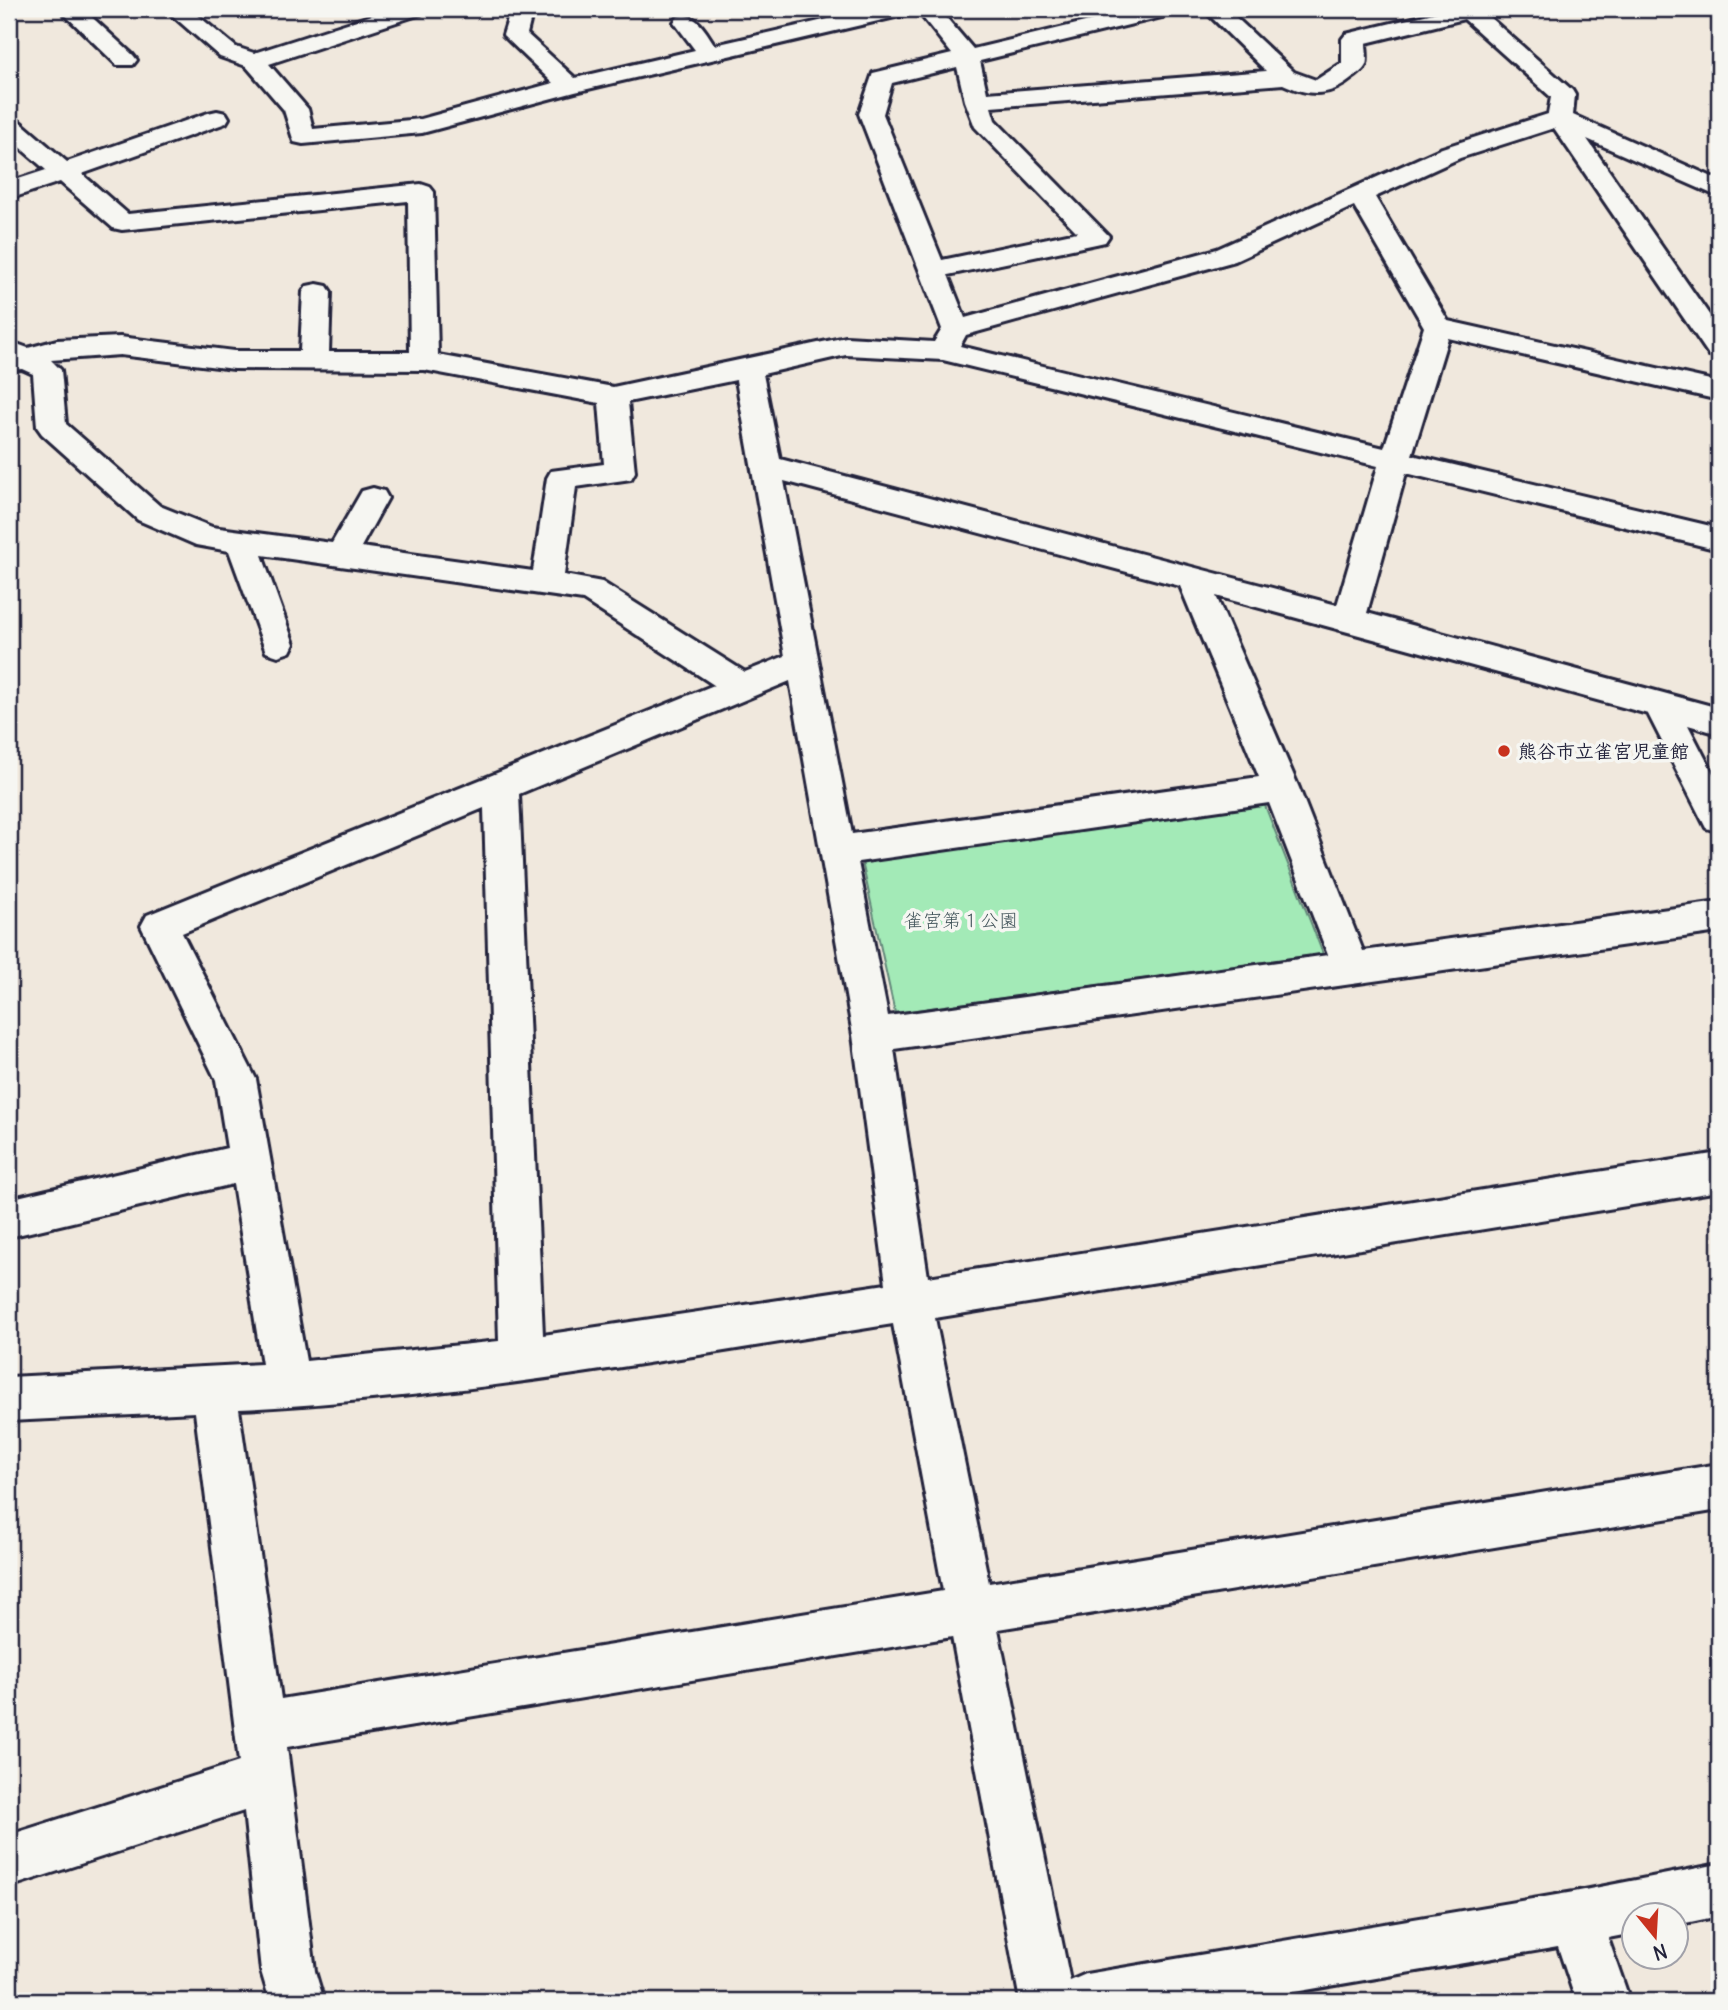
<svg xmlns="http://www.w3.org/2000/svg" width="1728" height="2010" font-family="Delius,'Klee One',sans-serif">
<rect width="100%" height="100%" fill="#f0e8dd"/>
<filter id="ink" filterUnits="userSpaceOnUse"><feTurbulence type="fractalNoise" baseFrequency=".0143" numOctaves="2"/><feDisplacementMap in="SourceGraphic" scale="14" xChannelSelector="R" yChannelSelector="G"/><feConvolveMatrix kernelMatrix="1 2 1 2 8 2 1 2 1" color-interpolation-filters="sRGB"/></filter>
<g filter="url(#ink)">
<path fill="#a3eab7" stroke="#628679" stroke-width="2" d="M1264 803 1323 954 895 1013 859 848Z"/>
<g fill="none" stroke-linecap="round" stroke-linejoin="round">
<g stroke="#22223b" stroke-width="6">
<g id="minor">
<path d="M59 9H83L133 55 137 60 133 65H117Z"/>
<path d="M165 9H190L236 47 254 53 391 9H424L421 14 269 64 308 109 313 129 421 119 553 83 503 35 511 9H533L527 34 575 78 695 50 674 22 678 17C697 12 705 31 715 45L872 9H911L908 14 575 92 422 133 303 144 294 142 284 110 246 66 220 57Z"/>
<path d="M916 9H939L973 49 1139 9H1177L1174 14 980 61 987 93 1266 71 1203 9H1227L1294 72 1316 80 1342 63V39L1346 34 1450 9H1480L1572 90 1575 95 1573 115 1719 180V197L1587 139 1719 329V358L1709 355 1554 128 1460 158 1375 197 1448 321 1719 382V400L1448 338 1412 455 1719 528V550L1406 473 1367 613 1719 708V734L1688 725 1719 785V832L1706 828 1648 714 1216 596 1299 788 1363 951 1719 902V932L894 1049 928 1277 1719 1153V1191L935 1318 989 1583 1719 1464V1510L998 1629 1070 1981 1086 1974 1574 1892 1719 1864V1916L1676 1925V1916H1634V1933L1608 1938 1630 2001H1576L1558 1947 1242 2001H1020L952 1637 287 1747 315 1971 324 2001H270L261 1971 244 1811 9 1887V1835L239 1762 195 1412 9 1421V1377L262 1364 233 1184 9 1237V1199L227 1148 216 1080 141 926 147 915 714 685 583 600 262 555 294 644 290 652 278 656 266 652 229 551 196 545 138 520 42 434 37 427 33 374 22 369 9 370V341L28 348 57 340 120 337 234 351H300L303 292 307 286 317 284 327 286 331 292 329 352H410L408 201 122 230 113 228 60 182 9 199V182L46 170 9 138V118L18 120 67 162 208 113 217 111 226 113 229 118 226 123 82 174 128 214 421 184 430 187 434 192 438 355 613 387 846 337 934 342 942 329 859 114 873 73 952 54ZM1464 19 1551 97 1548 114 1442 148 1217 249 965 318 948 275 1096 244 1105 242 1109 236 995 120 991 107 1283 84C1311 97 1330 97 1354 77 1358 74 1364 70 1366 65 1368 59 1366 49 1366 43ZM957 67 965 101 975 127 1077 232 942 260 883 114 892 83ZM1354 206 1424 327 1384 448 960 346 966 335 1235 261ZM120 355 234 369 424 370 599 403 604 464 551 471 547 478 533 571 361 547 388 498 384 491 373 488 362 491 332 543 212 527 160 506 66 424 61 370 51 360ZM846 355 943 360 1378 466 1337 605 780 459 763 374ZM736 380 785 656 745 672 602 582 564 575 576 487 631 479 635 472 628 402ZM784 481 1180 586 1259 777 852 834ZM790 681 853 1035 886 1284 543 1335 519 794ZM1269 803 1328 955 888 1016 858 862ZM484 808 499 1341 306 1361 256 1079 182 933ZM893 1324 943 1591 281 1699 239 1409C459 1398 676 1358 893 1324Z"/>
</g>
</g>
<use href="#minor" fill="#f6f6f2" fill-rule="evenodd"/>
</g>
</g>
<circle fill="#c8321e" stroke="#f6f6f2" stroke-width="2.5" cx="1504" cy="751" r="7"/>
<g text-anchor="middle" stroke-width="7" stroke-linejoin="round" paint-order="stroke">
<g font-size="19" font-weight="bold" fill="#22223b" stroke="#f6f6f2" text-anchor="start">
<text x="1518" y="758">熊谷市立雀宮児童館</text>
</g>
<g font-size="19" fill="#42545a" stroke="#f6f6f2">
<text x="961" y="927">雀宮第１公園</text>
</g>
</g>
<rect width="1728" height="2010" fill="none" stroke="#f6f6f2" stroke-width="35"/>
<rect x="18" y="18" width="1693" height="1975" fill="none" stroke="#22223b" stroke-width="2.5" filter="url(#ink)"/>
<g transform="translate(1655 1936) rotate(162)"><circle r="33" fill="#f6f6f2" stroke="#a1a1a9" stroke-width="2"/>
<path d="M0-5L12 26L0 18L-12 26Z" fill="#c8321e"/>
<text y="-10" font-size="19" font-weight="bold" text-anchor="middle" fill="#22223b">N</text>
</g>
</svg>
